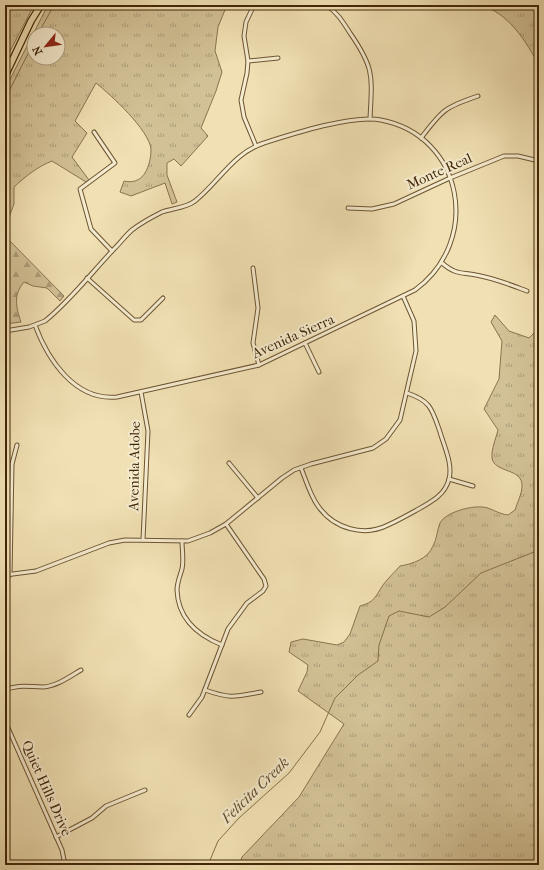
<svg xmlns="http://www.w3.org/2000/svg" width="544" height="870" font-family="'IM FELL French Canon',serif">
<defs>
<pattern id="grass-tufts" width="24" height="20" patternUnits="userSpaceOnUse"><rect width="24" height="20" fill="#d2c196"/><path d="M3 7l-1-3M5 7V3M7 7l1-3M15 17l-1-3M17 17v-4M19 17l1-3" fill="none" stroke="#ac9d79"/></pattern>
<pattern id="forest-firs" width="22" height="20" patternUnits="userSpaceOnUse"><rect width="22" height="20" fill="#d2c196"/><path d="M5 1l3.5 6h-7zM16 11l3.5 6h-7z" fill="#ac9d79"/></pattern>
</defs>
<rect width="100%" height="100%" fill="#f0e0b3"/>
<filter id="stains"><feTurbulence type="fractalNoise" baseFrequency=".005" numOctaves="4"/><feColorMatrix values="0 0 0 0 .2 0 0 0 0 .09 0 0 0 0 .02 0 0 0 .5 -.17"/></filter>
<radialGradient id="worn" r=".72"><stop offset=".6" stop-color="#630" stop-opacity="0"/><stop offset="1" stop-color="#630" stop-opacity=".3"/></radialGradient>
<g fill="url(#grass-tufts)" stroke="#8a7450" fill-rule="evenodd">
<path d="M16 5H34L5 61V13Z"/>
<path d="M48 5H227L218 27 215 51 222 72 216 91 201 128 208 136 181 166 174 159 167 163V175L177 202 172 204 165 183 131 196 120 192 124 181C132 183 140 181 145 173 149 166 151 158 151 149 149 130 111 95 96 83L75 121 87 133 72 157 89 180 86 182 52 161C37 167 26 176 14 187V204L5 228V89ZM34 34H58V58H34Z"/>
<path d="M480 5H539V66C527 42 508 12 480 5Z"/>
<path d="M495 315 509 331 529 338 539 328V865H239L242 857 299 797 344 724 298 691 307 672 308 665 289 652 291 642 303 639 337 645 344 642 350 634 360 606C375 602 375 597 383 585 388 578 395 572 400 566 412 564 428 559 433 546 437 539 437 530 440 523 446 512 470 506 482 507 490 507 498 514 508 515L515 510C517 503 522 494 522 486 523 468 494 473 492 458 491 450 496 438 498 430L484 409 499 379 502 341 491 322Z"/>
</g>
<path fill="url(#forest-firs)" stroke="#8a7450" d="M5 236 64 296 60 301 47 288 33 286 24 282C13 295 16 307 21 322L5 324Z"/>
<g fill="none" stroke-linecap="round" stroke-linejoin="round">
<g stroke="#86704c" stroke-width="1">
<path d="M38 34 54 5"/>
<path d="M5 99 34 42"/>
<path d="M208 865 218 841 239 818 289 773 320 732 335 698 358 675 378 661 379 645 389 616 399 611 429 617 445 607 481 573 539 550"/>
</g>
<g stroke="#6d5534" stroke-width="5">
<g id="minor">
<path d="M254 5 246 22 244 36 248 61 247 73 241 100 244 117 256 146"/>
<path d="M326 5C337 12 343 22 350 33 375 69 372 76 370 119"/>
<path d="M248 61 278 58"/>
<path d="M94 132 115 163 80 189 91 229 112 251"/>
<path d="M421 138C442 110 445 107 478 96"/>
<path d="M348 208 372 209 394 204 450 178 504 156H518L539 161"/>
<path d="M442 263C456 275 461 272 476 275 494 278 511 285 527 291"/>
<path d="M253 268 258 308 253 343 259 365"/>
<path d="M87 278 134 320H141L163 298"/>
<path d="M5 331 29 327 45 321C71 300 92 272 115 248 121 242 126 235 132 230 141 223 152 217 162 212 173 208 186 208 195 201 219 182 233 153 264 143 292 134 354 114 381 120 464 136 482 241 415 290L259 365 117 397C75 401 48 360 35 325"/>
<path d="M305 343 319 372"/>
<path d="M141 392 148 431 143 540"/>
<path d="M229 463 258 498"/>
<path d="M301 468C306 480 310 495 318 506 334 529 364 537 388 525 397 521 406 516 415 511 429 503 445 496 449 479 453 464 444 446 440 432 432 409 431 401 407 393"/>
<path d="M449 479 473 486"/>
<path d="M182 541C182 550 184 560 182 569 180 576 177 583 177 590 178 618 197 635 222 645"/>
<path d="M5 575 36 571 109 543 125 540 188 541 210 533 226 524 282 478 294 470 311 464 373 448 386 439 400 420 416 351 414 321 403 296"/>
<path d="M10 575 12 464 17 445"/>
<path d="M5 690C18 684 29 687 43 687 57 686 69 677 81 670"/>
<path d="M205 690C231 699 234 697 261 692"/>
<path d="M189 715 202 697 228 629 247 603 263 591 266 586 264 579 226 524"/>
<path d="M5 721 62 850 65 865"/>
<path d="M56 837 92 818 106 806 145 790"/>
</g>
</g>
<g stroke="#412709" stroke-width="8">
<g id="motorway">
<path d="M5 10 11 5"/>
<path d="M5 76 31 21 41 5"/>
</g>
</g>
<use href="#minor" stroke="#f5ebce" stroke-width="3"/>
<use href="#motorway" stroke="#f0e0b3" stroke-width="5.5"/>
</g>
<g text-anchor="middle" stroke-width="4" stroke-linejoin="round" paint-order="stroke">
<g font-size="14" fill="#412709" stroke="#f5ebce">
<text transform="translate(439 171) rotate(-24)" y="5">Monte Real</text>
<text transform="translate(293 336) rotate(-24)" y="5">Avenida Sierra</text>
<text transform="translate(134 466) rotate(-89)" y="5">Avenida Adobe</text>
<text transform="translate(47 788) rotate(66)" y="5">Quiet Hills Drive</text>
</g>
<g font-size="15" font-style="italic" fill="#644c2b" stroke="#f5ebce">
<text transform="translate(255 790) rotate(-44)" y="5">Felicita Creak</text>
</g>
</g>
<rect width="544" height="870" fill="none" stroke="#f0e0b3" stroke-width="20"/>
<rect x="6" y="6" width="532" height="858" fill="none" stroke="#412709" stroke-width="2"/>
<rect x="10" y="10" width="524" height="850" fill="none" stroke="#412709"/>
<g transform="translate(46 46) rotate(241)"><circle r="19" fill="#f5ebce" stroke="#ad9d7f"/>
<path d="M0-3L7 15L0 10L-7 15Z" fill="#8f2418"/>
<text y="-6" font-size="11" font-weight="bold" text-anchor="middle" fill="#412709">N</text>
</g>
<rect width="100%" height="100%" filter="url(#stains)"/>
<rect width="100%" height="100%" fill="url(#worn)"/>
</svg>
